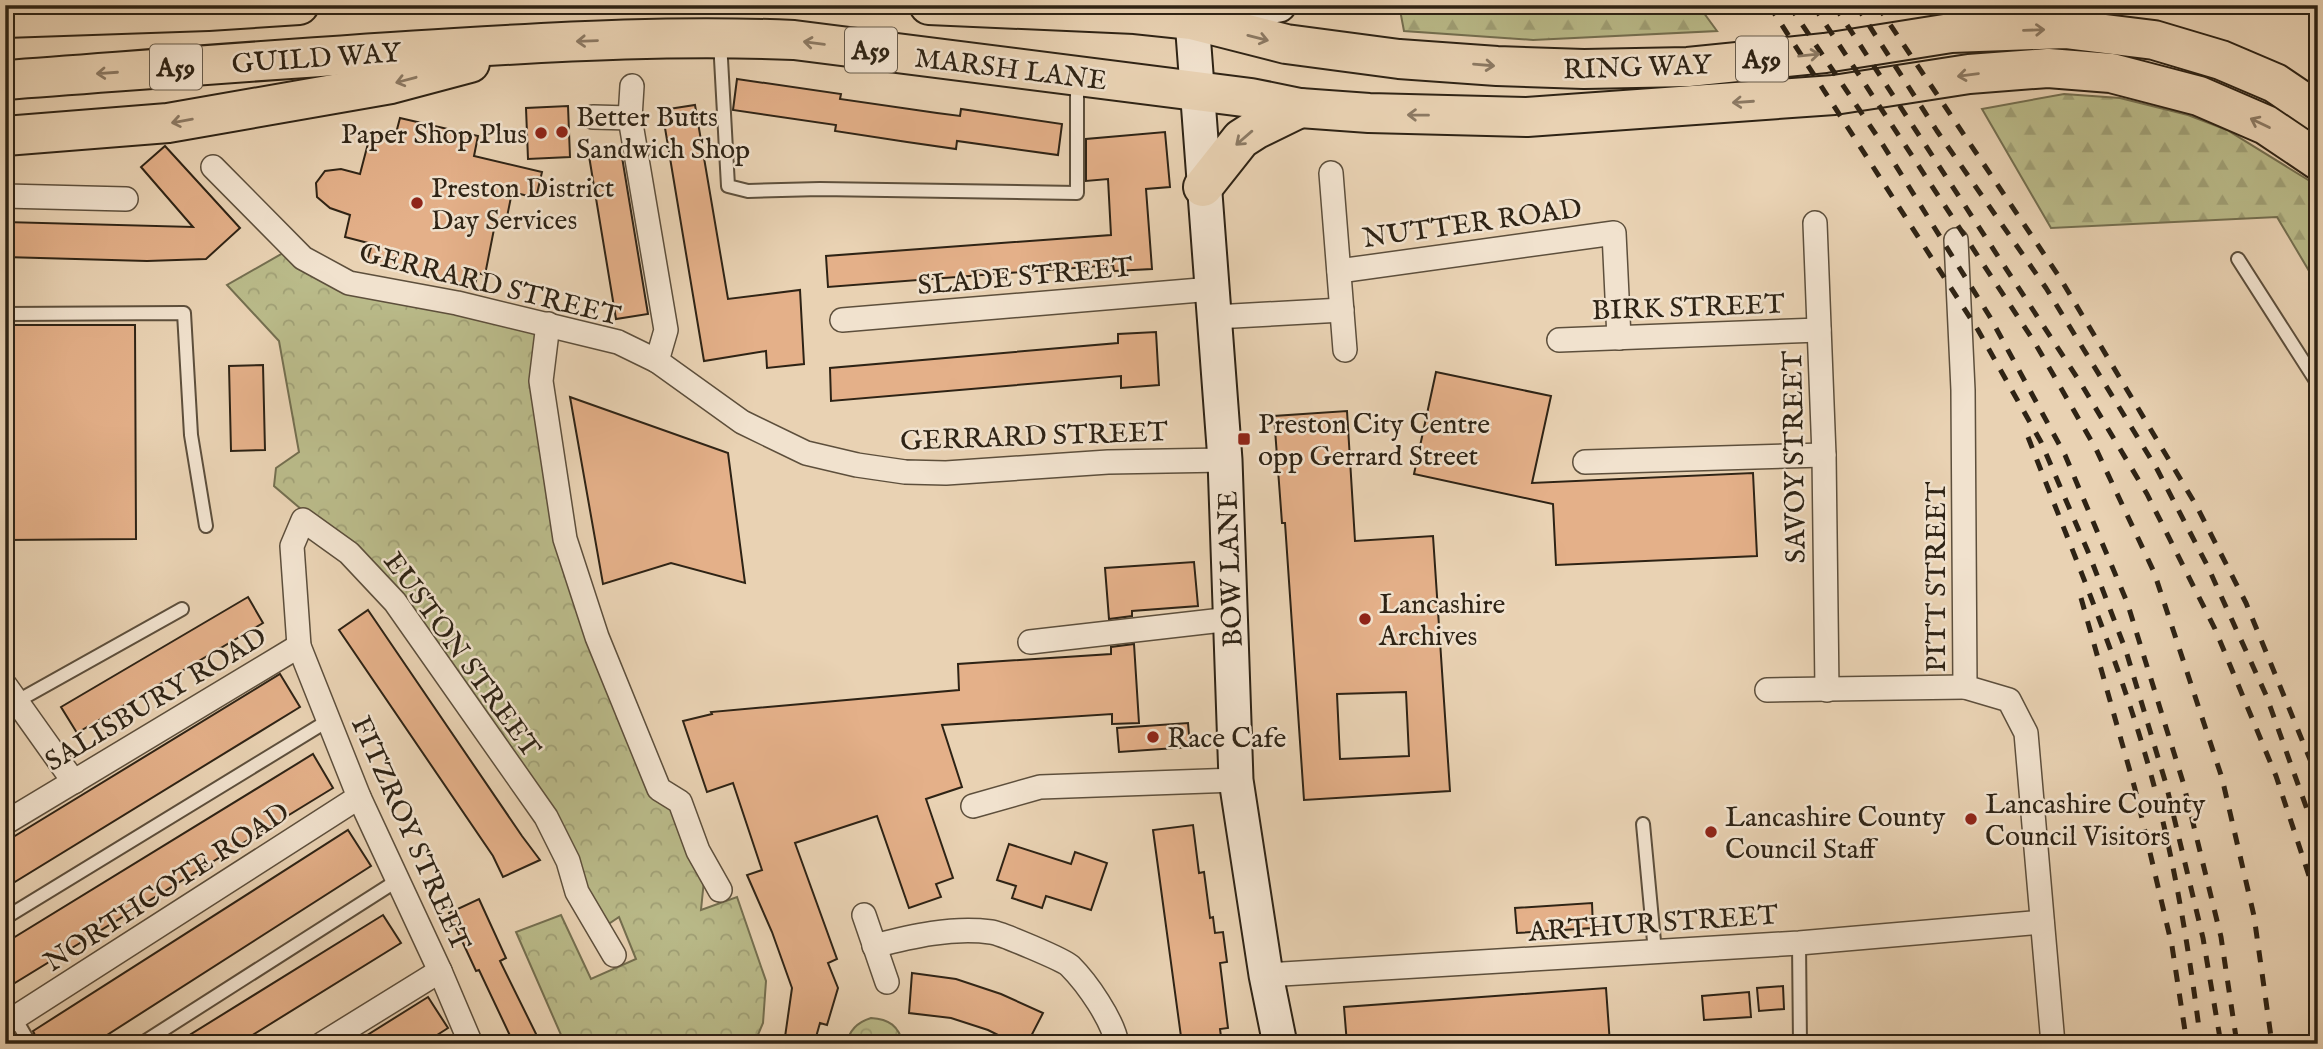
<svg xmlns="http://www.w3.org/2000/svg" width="2323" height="1049" font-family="'IM FELL English',serif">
<defs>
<pattern id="forest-firs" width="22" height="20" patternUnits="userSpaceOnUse" patternTransform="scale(1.75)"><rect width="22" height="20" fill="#babb8a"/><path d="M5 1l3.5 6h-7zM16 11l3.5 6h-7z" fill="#a0a076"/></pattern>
<pattern id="park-crowns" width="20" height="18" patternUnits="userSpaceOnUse" patternTransform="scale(1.75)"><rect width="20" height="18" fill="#babb8a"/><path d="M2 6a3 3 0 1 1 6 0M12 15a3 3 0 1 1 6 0" fill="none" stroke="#a0a076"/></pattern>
</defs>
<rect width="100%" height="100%" fill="#e9d2b3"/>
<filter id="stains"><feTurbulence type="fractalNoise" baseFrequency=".00286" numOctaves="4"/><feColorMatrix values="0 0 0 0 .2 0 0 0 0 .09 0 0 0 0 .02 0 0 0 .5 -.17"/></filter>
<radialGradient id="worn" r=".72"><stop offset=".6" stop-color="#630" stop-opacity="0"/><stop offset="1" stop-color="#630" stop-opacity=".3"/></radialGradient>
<g fill="url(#forest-firs)" stroke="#746f50" stroke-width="2">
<path d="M1473 5H1698L1717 31 1533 40 1404 31 1400 10Z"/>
<path d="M2064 94 2120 98 2188 115 2227 130 2318 186V286L2277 217 2051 228 1982 109Z"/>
</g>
<g fill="url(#park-crowns)" stroke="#746f50" stroke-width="2">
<path d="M283 253 539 328 559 536 677 806 704 880 701 910 737 897 766 981 763 1023 754 1044H565L516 932 561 915 591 979 636 959 619 917 607 925 502 747 308 515 274 486 276 468 299 452 279 341 227 285Z"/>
<path d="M871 1018C889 1019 899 1026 903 1044H847C849 1029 858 1022 871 1018Z"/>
</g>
<g fill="#e4b089" stroke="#2e2315" stroke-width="2" fill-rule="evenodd">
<path d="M737 79 841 94 840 99 937 113 960 116 961 109 1062 124 1058 155 957 141 956 149 907 142 835 131 836 125 733 110Z"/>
<path d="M695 105 728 299 800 290 804 364 767 368 766 351 704 361 662 110Z"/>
<path d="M568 106 570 157 528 159 526 108Z"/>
<path d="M400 118 478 136 474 156 542 172 536 198 512 192 505 227 495 224 485 275 478 273 474 288 367 261 372 244 345 237 350 215 330 208 317 197 316 183 325 171 341 169 360 174 371 132 395 137Z"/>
<path d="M1165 132 1170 187 1146 189 1152 269 1114 271 1113 265 828 287 826 256 1111 235 1108 179 1086 181V139Z"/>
<path d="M165 146 240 228 206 259 147 261 5 257V222L193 227 141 167Z"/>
<path d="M621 151 648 314 616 319 589 156Z"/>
<path d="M5 325H135L136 539 5 540Z"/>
<path d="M1156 332 1159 385 1121 388V376L831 401 830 368 1118 343V334Z"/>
<path d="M263 365 265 450 231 451 229 366Z"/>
<path d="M1436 372 1551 396 1532 483 1753 473 1757 556 1556 565 1553 504 1414 474Z"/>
<path d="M570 397 728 453 745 583 671 563 603 584Z"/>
<path d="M1347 411 1355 541 1433 536 1450 791 1304 800 1285 523H1282L1274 416ZM1406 692 1409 756 1340 759 1337 694Z"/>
<path d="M1194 562 1198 606 1132 611V616L1109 619 1105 568Z"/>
<path d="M248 597 263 623 77 733 61 707Z"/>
<path d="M368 610 522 836 540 860 503 877 493 856 339 630Z"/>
<path d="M1134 644 1139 723 1112 724V714L942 725 962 787 926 799 953 878 936 884 941 897 909 908 877 816 795 843 837 959 828 963 838 988 827 1025 820 1023 814 1044H784L792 988 772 932 747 875 762 870 733 783 707 792 683 721 712 714 711 712 959 690 958 664 1111 654V647Z"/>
<path d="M280 674 300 707 5 888V842Z"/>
<path d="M1188 723 1190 747 1119 752 1117 728Z"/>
<path d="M313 754 333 788 5 989V943Z"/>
<path d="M1193 825 1199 873 1204 872 1210 918 1213 917 1215 933 1223 932 1227 962 1220 963 1228 1028 1220 1029 1222 1044H1182L1153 830Z"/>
<path d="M348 830 371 866 93 1044H39L33 1031Z"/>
<path d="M1009 844 1071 864 1075 852 1107 863 1091 910 1046 896 1042 908 1012 898 1016 886 997 880Z"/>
<path d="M479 899 506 958 500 961 541 1044H514L479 970 476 971 449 913Z"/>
<path d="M1592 903 1593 928 1517 933 1515 908Z"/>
<path d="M383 915 401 943 238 1044H175Z"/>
<path d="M912 973 956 979 1001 994 1043 1013 1027 1044H1016L988 1030 951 1018 909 1013Z"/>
<path d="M1783 986 1784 1009 1759 1011 1757 988Z"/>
<path d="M1606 988 1610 1044H1347L1344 1007Z"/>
<path d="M1749 992 1751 1017 1704 1020 1702 996Z"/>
<path d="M428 997 448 1028 423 1044H353Z"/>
</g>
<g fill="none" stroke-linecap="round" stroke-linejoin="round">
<g stroke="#5d4f3c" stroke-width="16">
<g id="lane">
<path d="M720 41 728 186 748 191 820 189 1077 193V79"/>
<path d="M2238 259 2318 384"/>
<path d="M5 314 184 313 191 435 206 526"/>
<path d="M5 708 182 609"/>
<path d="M1643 824 1655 952"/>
<path d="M5 918 329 720"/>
<path d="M1799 943 1800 1044"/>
<path d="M15 1018 30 1044"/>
<path d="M141 1044 398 880"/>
</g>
</g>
<g stroke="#5d4f3c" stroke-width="26">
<g id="street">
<path d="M632 86 630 118 666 330 657 361"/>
<path d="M593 117 630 118"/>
<path d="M213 167 303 258 349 283 457 303 618 342 657 361 742 422 806 453 857 465 905 472 946 473 1108 462 1225 460"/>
<path d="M1331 173 1345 350"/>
<path d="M5 196 126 199"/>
<path d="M1815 223 1824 455 1827 690"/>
<path d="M1956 240 1963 390 1965 687 2009 700 2026 733 2053 1044"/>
<path d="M1339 271 1614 233 1619 338"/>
<path d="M1215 317 1342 310"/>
<path d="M842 320 1212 289"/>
<path d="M548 324 541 381 565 539 597 637 659 789 680 802 698 851 720 890"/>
<path d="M1559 340 1819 330"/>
<path d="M1585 462 1824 455"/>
<path d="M1030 642 1231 619"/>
<path d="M5 685 74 782"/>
<path d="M1767 690 1965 687"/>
<path d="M973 806 1040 787 1236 780"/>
<path d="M5 823 299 646"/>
<path d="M864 915 887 982"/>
<path d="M874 946C913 936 951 927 991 932 1000 933 1064 960 1070 966 1087 983 1113 1020 1117 1044"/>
<path d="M1266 975 1799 943 2042 922"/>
<path d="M5 1024 359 797"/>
<path d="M322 1044 440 971"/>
<path d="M471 1044 440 971 359 797 299 646 292 546 303 520 349 553 395 602 546 817 568 861 577 892 614 955"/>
</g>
</g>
<g stroke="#2e2315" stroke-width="37">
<path id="secondary" d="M1279 5 1192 20 1225 460 1236 780 1266 975 1280 1044"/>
</g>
<g stroke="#2e2315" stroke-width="42">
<g id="highway">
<path d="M929 5 1135 14 1192 20 1286 44 1399 59 1497 66 1584 69 1688 67 1825 53 1951 33 2065 29 2154 40 2221 60 2275 83 2318 112"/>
<path d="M5 18 208 11 299 5"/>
<path d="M5 80C155 69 305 57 455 48 568 41 681 35 794 40L1251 98 1300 108 1369 113 1527 117 1834 95 1969 74 2048 68 2111 73 2199 96 2266 125 2318 160"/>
<path d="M5 136 168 123 391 84 470 63"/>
<path d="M1203 187 1241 139 1255 130 1300 108"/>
</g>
</g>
<use href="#lane" stroke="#f1e2ce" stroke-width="12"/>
<use href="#street" stroke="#f1e2ce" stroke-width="23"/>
<use href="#secondary" stroke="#f1e2ce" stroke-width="33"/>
<use href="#highway" stroke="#e9d2b3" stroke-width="38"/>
<g stroke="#2e2315" stroke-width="5" stroke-dasharray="12 12" stroke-linecap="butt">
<path d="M1769 5 1978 330 2041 442 2089 554 2126 651 2166 784 2203 938 2221 1044"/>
<path d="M1789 5 1883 145 1990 317 2065 455 2127 602 2183 782 2221 937 2237 1044"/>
<path d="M1813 5 2035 343 2096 449 2154 572 2222 778 2254 916 2272 1044"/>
<path d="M1834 5 2080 382 2147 494 2215 629 2276 776 2318 903"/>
<path d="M1856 5 1937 131 2046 288 2157 469 2207 565 2266 695 2318 840"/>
<path d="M1877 5 2060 278 2196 505 2246 603 2318 779"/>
<path d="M2028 437C2072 551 2121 664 2153 782 2176 868 2190 956 2201 1044"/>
<path d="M2081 598 2135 789 2172 946 2187 1044"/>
</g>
</g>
<defs><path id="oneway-shaft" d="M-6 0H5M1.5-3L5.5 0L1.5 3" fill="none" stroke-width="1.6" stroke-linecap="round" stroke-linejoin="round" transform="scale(1.75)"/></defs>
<g stroke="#8c7a64">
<use href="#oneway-shaft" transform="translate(2034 30) rotate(-2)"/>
<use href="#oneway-shaft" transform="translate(1258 38) rotate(14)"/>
<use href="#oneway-shaft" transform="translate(587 41) rotate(178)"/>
<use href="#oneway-shaft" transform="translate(814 43) rotate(-173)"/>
<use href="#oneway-shaft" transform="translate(1809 55) rotate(-6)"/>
<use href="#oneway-shaft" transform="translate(1484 65) rotate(5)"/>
<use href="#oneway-shaft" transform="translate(107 73) rotate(176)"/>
<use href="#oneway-shaft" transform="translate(1968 75) rotate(173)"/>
<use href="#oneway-shaft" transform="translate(406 80) rotate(165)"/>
<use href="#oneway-shaft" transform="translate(1743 102) rotate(176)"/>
<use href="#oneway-shaft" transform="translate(1418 115) rotate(-179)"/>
<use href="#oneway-shaft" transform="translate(182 121) rotate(170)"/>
<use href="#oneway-shaft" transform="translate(2260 123) rotate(-154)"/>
<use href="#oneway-shaft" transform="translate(1244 138) rotate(139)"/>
</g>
<g fill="#8f2418" stroke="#f1e2ce" stroke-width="2.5">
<circle cx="562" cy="132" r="7"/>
<circle cx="541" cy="133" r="7"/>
<circle cx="417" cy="203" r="7"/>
<rect x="1237" y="432" width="14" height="14" rx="3.5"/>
<circle cx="1365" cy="619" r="7"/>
<circle cx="1153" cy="737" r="7"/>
<circle cx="1971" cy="819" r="7"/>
<circle cx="1711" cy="832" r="7"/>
</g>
<g text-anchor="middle" stroke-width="5" stroke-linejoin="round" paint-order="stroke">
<g fill="#f1e2ce" stroke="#685c4c" stroke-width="2">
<rect x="845" y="27.5" width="52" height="45" rx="5"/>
<rect x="1736" y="36.5" width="52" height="45" rx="5"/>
<rect x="150" y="44.5" width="52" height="45" rx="5"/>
</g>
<g font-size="26" font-weight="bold" fill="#2e2315">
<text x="871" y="59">A59</text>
<text x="1762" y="68">A59</text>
<text x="176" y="76">A59</text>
</g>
<g font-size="28" fill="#2e2315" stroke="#f1e2ce">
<text transform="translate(316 57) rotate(-4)" y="10">GUILD WAY</text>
<text transform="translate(1637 66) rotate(-2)" y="10">RING WAY</text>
<text transform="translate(1011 68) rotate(7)" y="10">MARSH LANE</text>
<text transform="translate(1472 222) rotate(-8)" y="10">NUTTER ROAD</text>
<text transform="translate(1025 275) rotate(-5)" y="10">SLADE STREET</text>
<text transform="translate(490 283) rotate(14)" y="10">GERRARD STREET</text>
<text transform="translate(1688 306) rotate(-2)" y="10">BIRK STREET</text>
<text transform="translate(1034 435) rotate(-2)" y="10">GERRARD STREET</text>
<text transform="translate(1793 457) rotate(-91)" y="10">SAVOY STREET</text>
<text transform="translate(1229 569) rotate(-92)" y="10">BOW LANE</text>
<text transform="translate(1935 577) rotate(-90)" y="10">PITT STREET</text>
<text transform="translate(463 654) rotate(54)" y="10">EUSTON STREET</text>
<text transform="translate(155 698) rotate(-31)" y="10">SALISBURY ROAD</text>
<text transform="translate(412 833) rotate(66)" y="10">FITZROY STREET</text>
<text transform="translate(166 886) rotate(-33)" y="10">NORTHCOTE ROAD</text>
<text transform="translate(1653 922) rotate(-4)" y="10">ARTHUR STREET</text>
</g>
<g font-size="28" fill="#2e2315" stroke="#f1e2ce" text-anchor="start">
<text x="576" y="126">Better Butts<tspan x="576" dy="32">Sandwich Shop</tspan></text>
<text x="527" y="143" text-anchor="end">Paper Shop Plus</text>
<text x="431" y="197">Preston District<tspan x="431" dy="32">Day Services</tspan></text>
<text x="1258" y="433">Preston City Centre<tspan x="1258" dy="32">opp Gerrard Street</tspan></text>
<text x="1379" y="613">Lancashire<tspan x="1379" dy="32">Archives</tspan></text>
<text x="1167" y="747">Race Cafe</text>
<text x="1985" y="813">Lancashire County<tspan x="1985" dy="32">Council Visitors</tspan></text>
<text x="1725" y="826">Lancashire County<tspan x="1725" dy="32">Council Staff</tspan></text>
</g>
</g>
<rect width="2323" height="1049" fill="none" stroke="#e9d2b3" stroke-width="28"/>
<rect x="7" y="7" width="2309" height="1035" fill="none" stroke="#2e2315" stroke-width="3.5"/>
<rect x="14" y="14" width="2295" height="1021" fill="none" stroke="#2e2315" stroke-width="2"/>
<rect width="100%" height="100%" filter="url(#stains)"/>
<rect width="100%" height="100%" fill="url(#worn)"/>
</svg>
